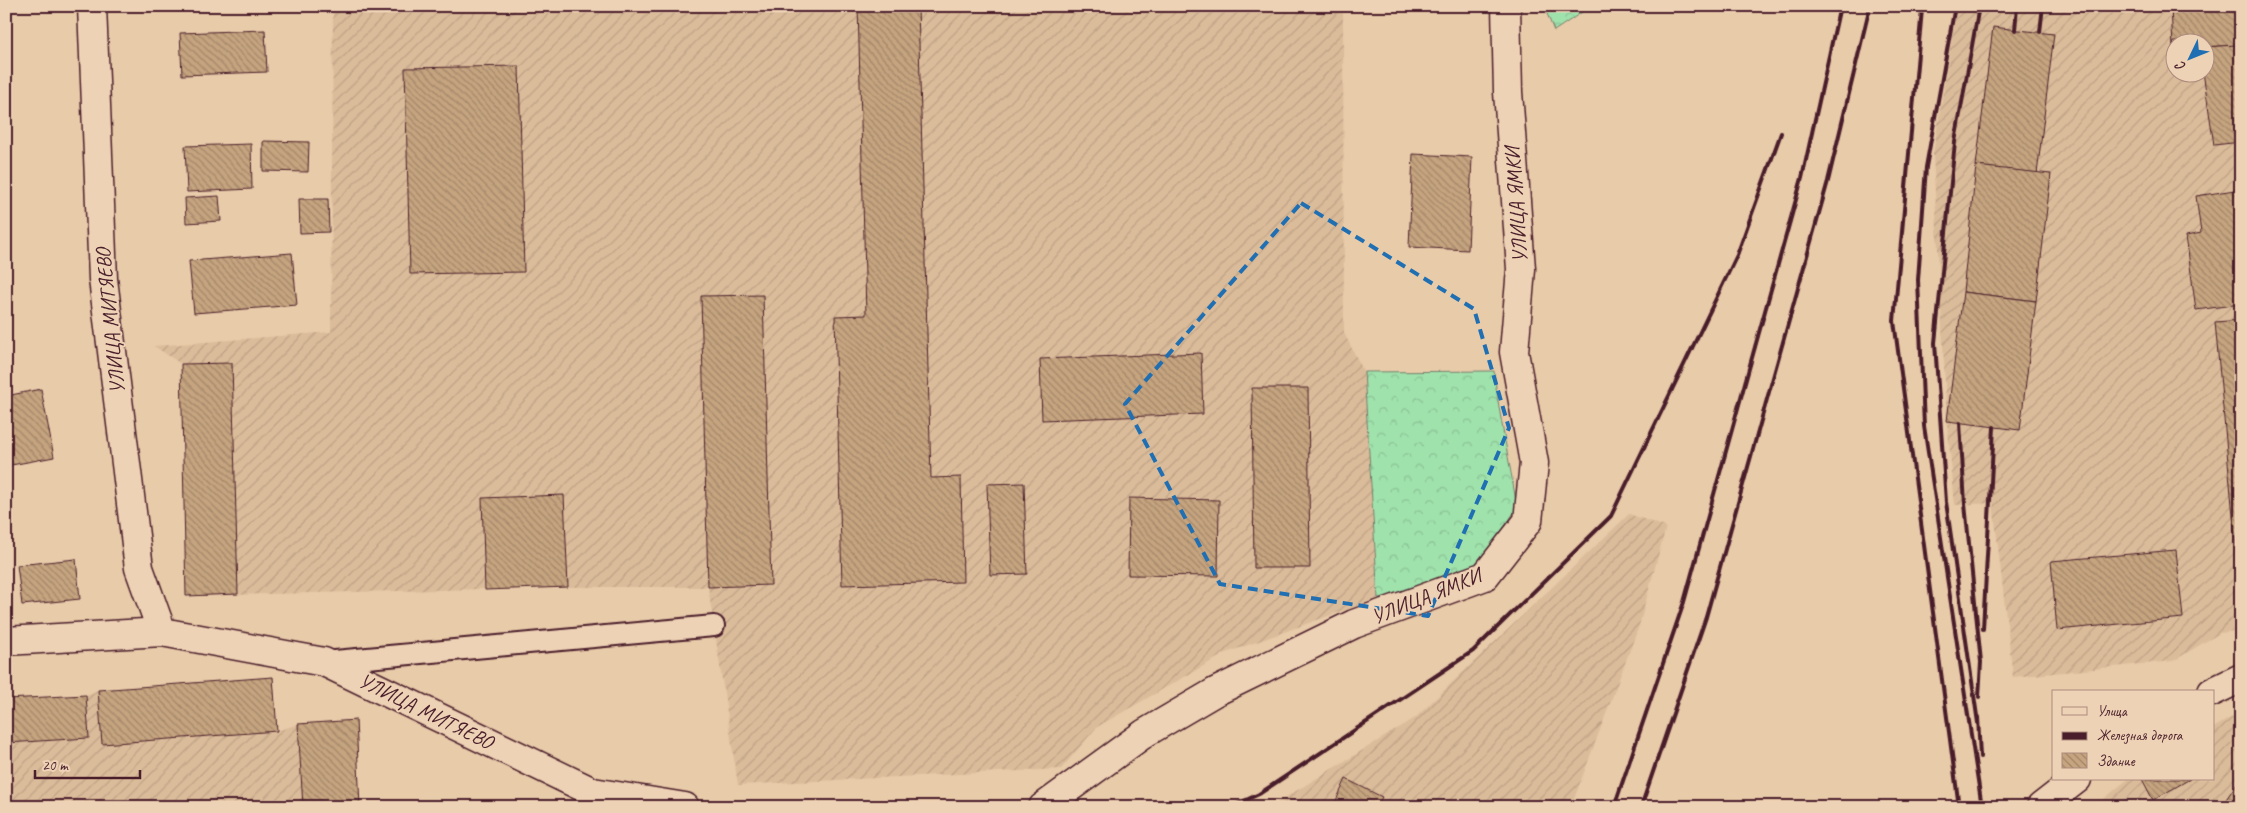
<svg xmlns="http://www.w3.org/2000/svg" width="2247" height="813" font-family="Caveat,sans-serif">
<defs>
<pattern id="industrial-furrows" width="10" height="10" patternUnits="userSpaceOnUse" patternTransform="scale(1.25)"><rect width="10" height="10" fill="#dbbc9a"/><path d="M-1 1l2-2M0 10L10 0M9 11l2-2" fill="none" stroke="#bda185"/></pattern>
<pattern id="forest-crowns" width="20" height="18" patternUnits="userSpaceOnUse" patternTransform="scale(1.25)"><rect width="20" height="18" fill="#9fe2ac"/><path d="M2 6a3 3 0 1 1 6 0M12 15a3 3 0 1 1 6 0" fill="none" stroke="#8ac194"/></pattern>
<pattern id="building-back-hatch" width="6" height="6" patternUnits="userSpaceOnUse" patternTransform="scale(1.25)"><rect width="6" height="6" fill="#c5a47f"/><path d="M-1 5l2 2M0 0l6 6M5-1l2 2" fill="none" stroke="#a28568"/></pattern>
</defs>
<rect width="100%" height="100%" fill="#e8cba9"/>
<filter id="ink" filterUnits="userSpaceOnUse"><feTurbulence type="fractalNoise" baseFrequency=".02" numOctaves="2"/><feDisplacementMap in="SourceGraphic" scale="10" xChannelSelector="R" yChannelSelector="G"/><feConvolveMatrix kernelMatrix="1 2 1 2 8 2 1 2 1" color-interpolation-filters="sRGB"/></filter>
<g filter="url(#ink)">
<g fill="url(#industrial-furrows)" fill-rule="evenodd">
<path d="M333 6H1343L1344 333 1364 372 1378 598 1226 653 1097 727 1061 769 738 785 708 587H568L186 596 181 364 154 346 331 332Z"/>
<path d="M1957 6H2241V630L2220 633 2173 661 2013 677 1993 503 1955 505 1947 421 1933 154ZM2174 42H2204V72H2174Z"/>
<path d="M1629 514 1666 527 1639 626 1571 807H1270L1415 718Z"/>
<path d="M273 677 277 731 298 724 356 720 360 807H6V699L86 695 98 690Z"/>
<path d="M2241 712V807H2094L2128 779H2213V728Z"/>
</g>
<g fill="url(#forest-crowns)" stroke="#74806c">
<path d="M1544 6H1591L1554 31Z"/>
<path d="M1494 371C1499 417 1510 462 1517 508L1493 544 1459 585 1378 598 1364 372Z"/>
</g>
<g fill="url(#building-back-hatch)" stroke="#4a1f2b">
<path d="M858 6H918L931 478 961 477 963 582 842 585 835 316 866 315Z"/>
<path d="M2171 6H2241V45L2204 47V42H2174L2173 48Z"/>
<path d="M1993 27 2054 34 2037 174 1976 166Z"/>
<path d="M265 30 267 72 182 75 180 33Z"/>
<path d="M2236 45 2241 76V142L2214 145 2203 72H2204V47Z"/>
<path d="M519 66 524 272 410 274 405 68Z"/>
<path d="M263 141 309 142 308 172 263 171Z"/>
<path d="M251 144 252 189 187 192 185 146Z"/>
<path d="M1413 154 1472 157 1468 250 1409 247Z"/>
<path d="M1976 166 2051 174 2036 301 1963 292Z"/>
<path d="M2241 189V304L2196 310 2186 236 2201 233 2196 196Z"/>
<path d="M219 196 221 221 186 223 185 198Z"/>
<path d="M299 199H328L329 232 300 233Z"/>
<path d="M292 253 297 305 194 313 189 261Z"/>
<path d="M1963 292 2036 301 2020 430 1947 421Z"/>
<path d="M763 295 771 585 708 587 701 296Z"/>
<path d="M2241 320V602L2215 322Z"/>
<path d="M1201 353 1203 414 1042 420 1040 359Z"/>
<path d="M232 363 238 594 186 596 181 364Z"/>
<path d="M1252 388H1308L1310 568H1254Z"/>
<path d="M41 389 54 457 6 466V396Z"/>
<path d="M1024 483 1027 574 990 575 987 484Z"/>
<path d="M564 495 568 587 485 590 482 498Z"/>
<path d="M1129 498 1219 500 1218 576 1128 575Z"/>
<path d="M2176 550 2183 618 2057 630 2051 561Z"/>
<path d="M76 559 80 599 22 605 17 565Z"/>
<path d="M273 677 277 731 102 744 98 690Z"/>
<path d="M86 695 89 738 6 743V699Z"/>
<path d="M356 720 360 807H303L298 724Z"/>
<path d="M2241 777V807H2221Z"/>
<path d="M1346 779 1382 797 1377 807H1333Z"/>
<path d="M2142 779H2190L2153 800Z"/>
</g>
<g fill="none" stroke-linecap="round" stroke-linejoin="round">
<g stroke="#4a1f2b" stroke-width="24">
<path id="lane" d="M324 662 714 626"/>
</g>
<g stroke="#4a1f2b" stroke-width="31">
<g id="street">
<path d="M92 6 103 279 139 568 162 632 324 662 593 792 685 807"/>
<path d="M6 641 162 632"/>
<path d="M2212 692 2241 678"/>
<path d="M1043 807 1145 733 1215 692 1354 624 1485 576 1528 521 1534 463 1514 352 1521 269 1508 92 1506 6"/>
<path d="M2041 807 2077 779"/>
</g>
</g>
<use href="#lane" stroke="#eed2b5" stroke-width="20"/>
<use href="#street" stroke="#eed2b5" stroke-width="28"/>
<g stroke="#4a1f2b" stroke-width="4">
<path d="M1955 6 1926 167 1918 280 1924 426 1982 807"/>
<path d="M1922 9 1894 321 1959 807"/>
<path d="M2015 30 2017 6"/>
<path d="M2040 32 2043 6"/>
<path d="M1960 423 1965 504 1981 662 1979 697"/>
<path d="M1983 629 1994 427"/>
<path d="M1978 717 1980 757"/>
<path d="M1978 723 1946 502 1935 343 1955 142 1979 6"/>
<path d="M1231 807 1259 794 1473 651 1611 516 1737 255 1781 133"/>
<path d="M1614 807 1684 602 1802 178 1840 6"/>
<path d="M1641 807 1706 617 1828 181 1870 6"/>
</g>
</g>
</g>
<path fill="none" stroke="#1f6fb2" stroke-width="4" stroke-dasharray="10 6" stroke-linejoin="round" d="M1301 203 1474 309 1509 428 1428 616 1220 584 1125 404Z"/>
<g text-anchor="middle" stroke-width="4" stroke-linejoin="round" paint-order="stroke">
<g font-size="21" fill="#4a1f2b" stroke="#eed2b5">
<text transform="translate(1516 205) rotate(-94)" y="7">УЛИЦА ЯМКИ</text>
<text transform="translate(110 321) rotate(-96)" y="7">УЛИЦА МИТЯЕВО</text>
<text transform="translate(1426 596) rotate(-22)" y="7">УЛИЦА ЯМКИ</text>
<text transform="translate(426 711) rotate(26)" y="7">УЛИЦА МИТЯЕВО</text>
</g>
</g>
<rect width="2247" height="813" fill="none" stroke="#eed2b5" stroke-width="25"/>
<rect x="12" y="12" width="2222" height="788" fill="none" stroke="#4a1f2b" stroke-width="2" filter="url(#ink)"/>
<rect x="2052" y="690" width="162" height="90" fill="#eed2b5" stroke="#ac8a7e"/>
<rect x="2062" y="707" width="25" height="8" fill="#eed2b5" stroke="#ac8a7e"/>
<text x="2097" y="716" font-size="15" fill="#4a1f2b">Улица</text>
<rect x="2062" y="732" width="25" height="8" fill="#4a1f2b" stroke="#ac8a7e"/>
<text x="2097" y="740" font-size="15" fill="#4a1f2b">Железная дорога</text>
<rect x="2062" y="753" width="25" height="15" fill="url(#building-back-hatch)" stroke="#ac8a7e"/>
<text x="2097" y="766" font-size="15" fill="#4a1f2b">Здание</text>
<g transform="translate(2190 58) rotate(227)"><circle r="24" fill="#eed2b5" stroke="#ac8a7e"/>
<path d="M0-4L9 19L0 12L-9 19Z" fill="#1f6fb2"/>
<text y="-8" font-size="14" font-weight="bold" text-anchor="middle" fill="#4a1f2b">С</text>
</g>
<path d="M35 770v8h105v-8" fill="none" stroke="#4a1f2b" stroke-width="2.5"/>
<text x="42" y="770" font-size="15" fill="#4a1f2b" stroke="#eed2b5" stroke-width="4" paint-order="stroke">20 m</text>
</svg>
